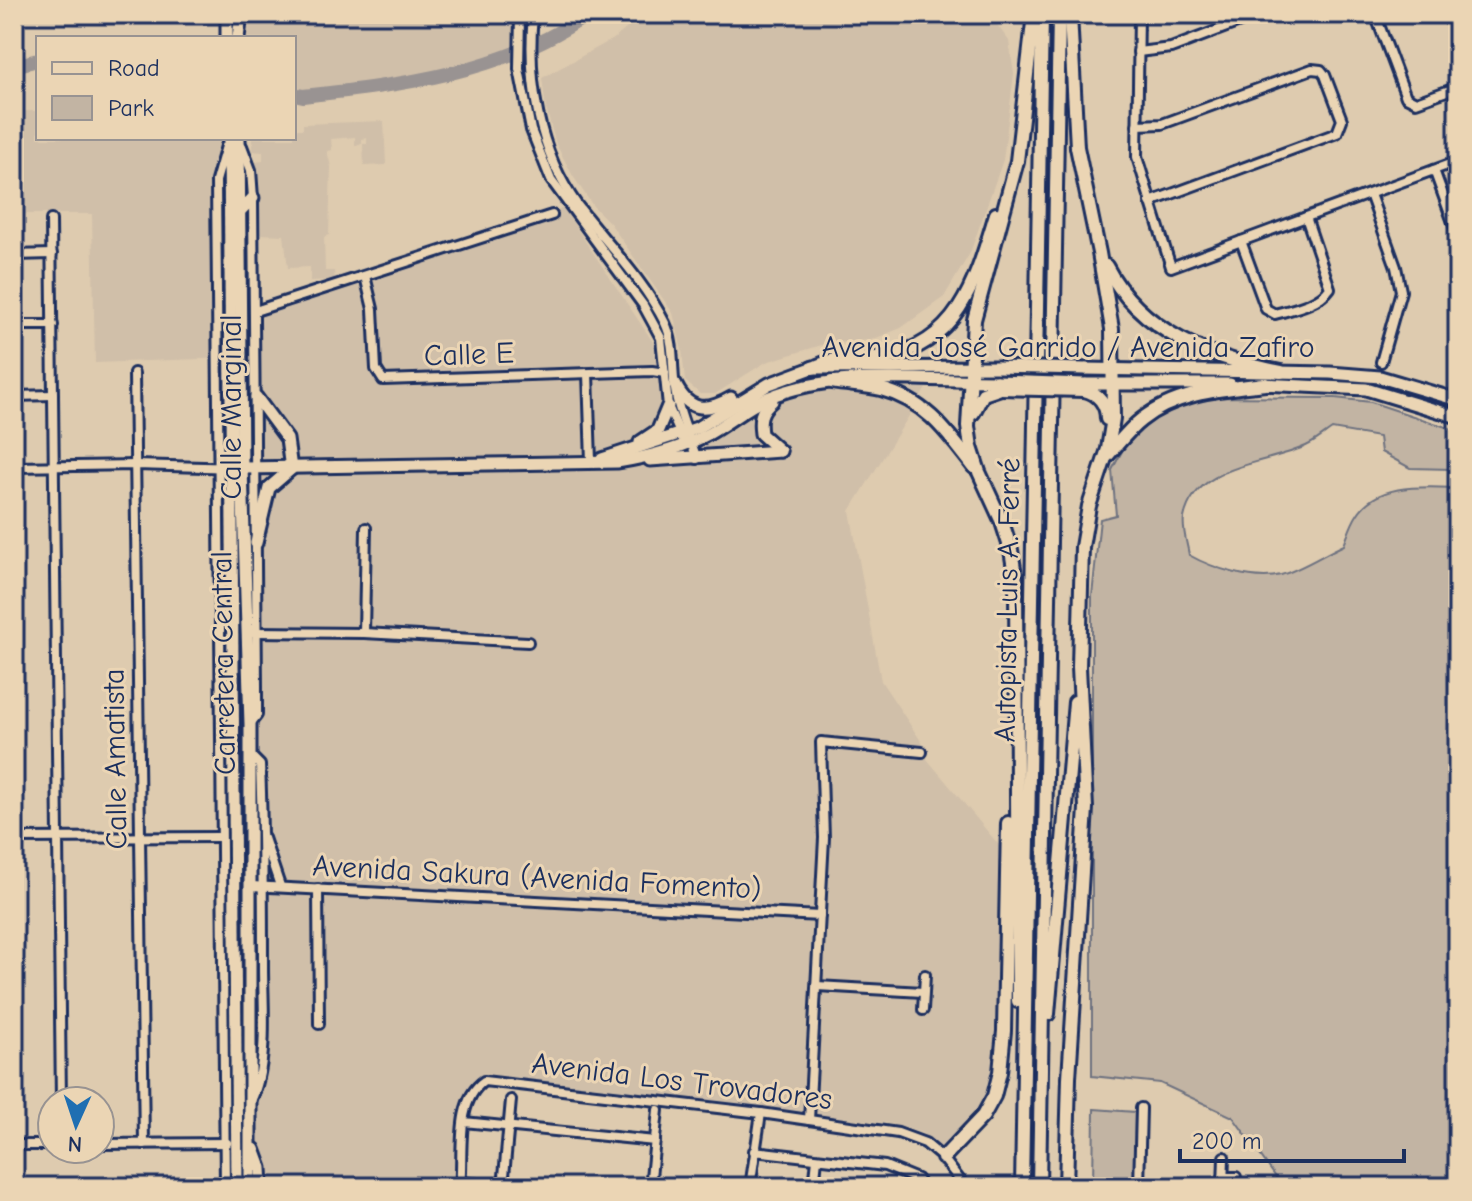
<svg xmlns="http://www.w3.org/2000/svg" width="1472" height="1201" font-family="'Comic Neue',sans-serif">
<rect width="100%" height="100%" fill="#decbaf"/>
<filter id="ink" filterUnits="userSpaceOnUse"><feTurbulence type="fractalNoise" baseFrequency=".0125" numOctaves="2"/><feDisplacementMap in="SourceGraphic" scale="16" xChannelSelector="R" yChannelSelector="G"/><feConvolveMatrix kernelMatrix="1 2 1 2 8 2 1 2 1" color-interpolation-filters="sRGB"/></filter>
<g filter="url(#ink)">
<g fill="#d0bfa9">
<path d="M248 14H516L512 47 404 88 294 95V38H246Z"/>
<path d="M644 14H989L1009 41 1014 74 1003 160 970 253 944 297 901 328 871 340 825 344 766 362 715 394H700L685 381 682 350 673 313 610 223 593 206 573 176 556 144 546 109 542 78 615 38Z"/>
<path d="M14 111H38V138H223L226 358 95 363 92 214H14Z"/>
<path d="M384 121 386 165 364 166 363 144H367V138L362 139V144L355 145V137L331 139 332 150 327 151 331 167 329 235 324 237 325 271H334L335 280 310 281V267L288 268 284 235 258 234 255 162 263 161V152L253 151V138H294V129H303V124Z"/>
<path d="M563 208 657 348 692 429 812 368 941 364 850 511 881 681 923 744 927 759 1008 856 997 1090 948 1152 922 1133 886 1123 503 1079 484 1080 468 1108 461 1187H353L352 1178 246 1177 236 305 256 310 298 299Z"/>
</g>
<g fill="#c2b4a3" stroke="#6e7280" stroke-width="2">
<path d="M1209 397 1335 398 1371 402 1458 431V462L1452 469 1410 468 1381 452 1379 437 1332 429C1323 435 1315 442 1306 446 1265 465 1195 464 1184 518 1182 529 1187 543 1189 555 1212 568 1254 582 1281 575 1302 569 1324 554 1344 545 1348 535 1351 524 1357 515 1377 482 1425 487 1458 488V1187H1283L1233 1117 1160 1083 1092 1076V596L1100 519 1116 515 1112 470 1128 440 1159 416 1188 402Z"/>
<path d="M1094 1109 1135 1112 1134 1187H1093Z"/>
</g>
<g fill="none" stroke-linecap="round" stroke-linejoin="round">
<g stroke="#999392" stroke-width="14">
<path d="M14 66 38 60"/>
<path d="M294 94 303 96C402 85 504 73 588 14"/>
</g>
<g stroke="#1b2f5e" stroke-width="14">
<g id="minor">
<path d="M520 14 519 69 531 130 551 180 643 305 661 338 668 406 682 438"/>
<path d="M533 14C527 80 538 151 578 206 608 245 643 279 665 323 676 346 671 371 676 395 680 417 690 438 697 459"/>
<path d="M1139 14 1137 157 1171 267 1458 161"/>
<path d="M1375 14 1406 97 1416 102 1458 87"/>
<path d="M1448 14 1458 41"/>
<path d="M1138 52 1171 48 1261 14"/>
<path d="M1137 125 1162 124 1312 69 1321 70 1325 75 1342 120 1337 133 1150 202"/>
<path d="M242 146 251 170 253 198 257 685V715L250 724"/>
<path d="M1434 170 1458 236"/>
<path d="M1370 194 1396 267 1401 291 1381 362"/>
<path d="M51 220 61 1101"/>
<path d="M1241 241 1266 309 1275 314C1293 309 1319 304 1330 288L1306 217"/>
<path d="M14 255 52 254"/>
<path d="M365 276 373 309 376 369 383 380 652 371 665 373"/>
<path d="M255 311 552 215"/>
<path d="M14 325H53"/>
<path d="M134 373 144 1144"/>
<path d="M588 374 591 461"/>
<path d="M14 396 53 395"/>
<path d="M14 467 136 465 237 468"/>
<path d="M253 632 364 633 528 642"/>
<path d="M364 633 366 528"/>
<path d="M250 755 260 765C263 833 263 900 263 968 263 1008 269 1065 251 1101"/>
<path d="M14 838 220 837"/>
<path d="M264 838 280 886"/>
<path d="M251 886 820 916"/>
<path d="M318 889 319 1024"/>
<path d="M817 986 923 992"/>
<path d="M923 1010 925 975"/>
<path d="M809 1120 824 838 821 742 922 752"/>
<path d="M464 1122 655 1141"/>
<path d="M100 1144 227 1143"/>
<path d="M14 1145H52"/>
<path d="M754 1151 885 1166 917 1179 922 1187"/>
<path d="M1223 1177H1236"/>
<path d="M461 1182 505 1187"/>
<path d="M225 1187 216 181 226 146"/>
<path d="M460 1187C464 1154 454 1102 484 1081L761 1113 898 1133 925 1143 943 1158 965 1187"/>
<path d="M503 1187 511 1100"/>
<path d="M650 1187 658 1110"/>
<path d="M750 1187 761 1113"/>
<path d="M814 1187 817 1159"/>
<path d="M1139 1187 1141 1108"/>
<path d="M1223 1187 1224 1157"/>
</g>
</g>
<g stroke="#1b2f5e" stroke-width="17">
<g id="major">
<path d="M227 14V38"/>
<path d="M238 38 241 14"/>
<path d="M229 138 237 1187"/>
<path d="M239 138 242 468 250 724V1187"/>
<path d="M240 211 253 198"/>
<path d="M1085 369 1330 373 1380 377 1458 400"/>
<path d="M675 384C688 411 705 413 731 398"/>
<path d="M1085 384H1230"/>
<path d="M1259 384 1366 389 1458 417"/>
<path d="M256 397 287 439 291 469"/>
<path d="M772 401C760 411 759 419 761 434L780 451"/>
<path d="M640 442 658 430 668 406"/>
<path d="M602 459 697 428 769 384 812 368 998 367"/>
<path d="M650 460 780 451"/>
<path d="M242 468 617 462C650 457 681 449 710 433 729 422 747 407 767 398 836 369 924 381 997 381"/>
<path d="M256 543 269 488 291 469"/>
<path d="M254 1149 261 1168 262 1187"/>
</g>
</g>
<g stroke="#1b2f5e" stroke-width="18">
<g id="highway">
<path d="M1106 266C1141 333 1210 358 1281 372"/>
<path d="M812 368C819 366 827 361 835 360 851 357 868 360 885 357 961 343 977 276 996 214"/>
<path d="M832 382C848 385 865 385 881 389 926 401 947 432 974 467"/>
<path d="M1084 390C1099 393 1107 405 1107 419"/>
<path d="M973 413 983 394 1001 388"/>
<path d="M1107 456C1118 444 1128 430 1141 420 1176 392 1223 389 1265 384"/>
<path d="M1018 1001 1016 581 1011 550 1002 522 979 472 971 447 968 426 974 320 1017 161 1034 14"/>
<path d="M1048 1014 1075 702"/>
<path d="M943 1158 983 1116 994 1096 1000 1072 1004 1031 1008 823"/>
<path d="M1022 1187 1042 14"/>
<path d="M1039 1187 1059 14"/>
<path d="M1066 1187 1069 1078 1086 808 1079 667 1082 547 1089 506 1108 449 1113 418 1112 329 1099 253 1077 147 1070 14"/>
</g>
</g>
<use href="#minor" stroke="#ebd5b4" stroke-width="8"/>
<use href="#major" stroke="#ebd5b4" stroke-width="11"/>
<use href="#highway" stroke="#ebd5b4" stroke-width="12"/>
<g stroke="#1b2f5e" stroke-width="17" stroke-linecap="butt">
<g id="major-bridge">
<path d="M998 367 1085 369"/>
<path d="M997 381 1085 384"/>
</g>
</g>
<g stroke="#1b2f5e" stroke-width="18" stroke-linecap="butt">
<path id="highway-bridge" d="M1001 388 1084 390"/>
</g>
<use href="#major-bridge" stroke="#ebd5b4" stroke-width="11"/>
<use href="#highway-bridge" stroke="#ebd5b4" stroke-width="12"/>
</g>
</g>
<g text-anchor="middle" stroke-width="6" stroke-linejoin="round" paint-order="stroke">
<g font-size="30" fill="#1b2f5e" stroke="#ebd5b4">
<text x="1068" y="357">Avenida José Garrido / Avenida Zafiro</text>
<text transform="translate(469 354) rotate(-2)" y="10">Calle E</text>
<text transform="translate(231 407) rotate(-90)" y="10">Calle Marginal</text>
<text transform="translate(1007 600) rotate(-89)" y="10">Autopista Luis A. Ferré</text>
<text transform="translate(223 663) rotate(-91)" y="10">Carretera Central</text>
<text transform="translate(115 759) rotate(-91)" y="10">Calle Amatista</text>
<text transform="translate(537 877) rotate(3)" y="10">Avenida Sakura (Avenida Fomento)</text>
<text transform="translate(682 1081) rotate(7)" y="10">Avenida Los Trovadores</text>
</g>
</g>
<rect width="1472" height="1201" fill="none" stroke="#ebd5b4" stroke-width="48"/>
<rect x="24" y="24" width="1424" height="1153" fill="none" stroke="#1b2f5e" stroke-width="3" filter="url(#ink)"/>
<rect x="36" y="36" width="260" height="104" fill="#ebd5b4" stroke="#989392" stroke-width="2"/>
<rect x="52" y="62" width="40" height="12" fill="#ebd5b4" stroke="#989392" stroke-width="2"/>
<text x="108" y="76" font-size="24" fill="#1b2f5e">Road</text>
<rect x="52" y="96" width="40" height="24" fill="#c2b4a3" stroke="#989392" stroke-width="2"/>
<text x="108" y="116" font-size="24" fill="#1b2f5e">Park</text>
<g transform="translate(76 1125) rotate(183)"><circle r="38" fill="#ebd5b4" stroke="#989392" stroke-width="2"/>
<path d="M0-6L14 30L0 20L-14 30Z" fill="#1f6fb2"/>
<text y="-12" font-size="22" font-weight="bold" text-anchor="middle" fill="#1b2f5e">N</text>
</g>
<path d="M1180 1149v12h224v-12" fill="none" stroke="#1b2f5e" stroke-width="4"/>
<text x="1192" y="1149" font-size="24" fill="#1b2f5e" stroke="#ebd5b4" stroke-width="6" paint-order="stroke">200 m</text>
</svg>
